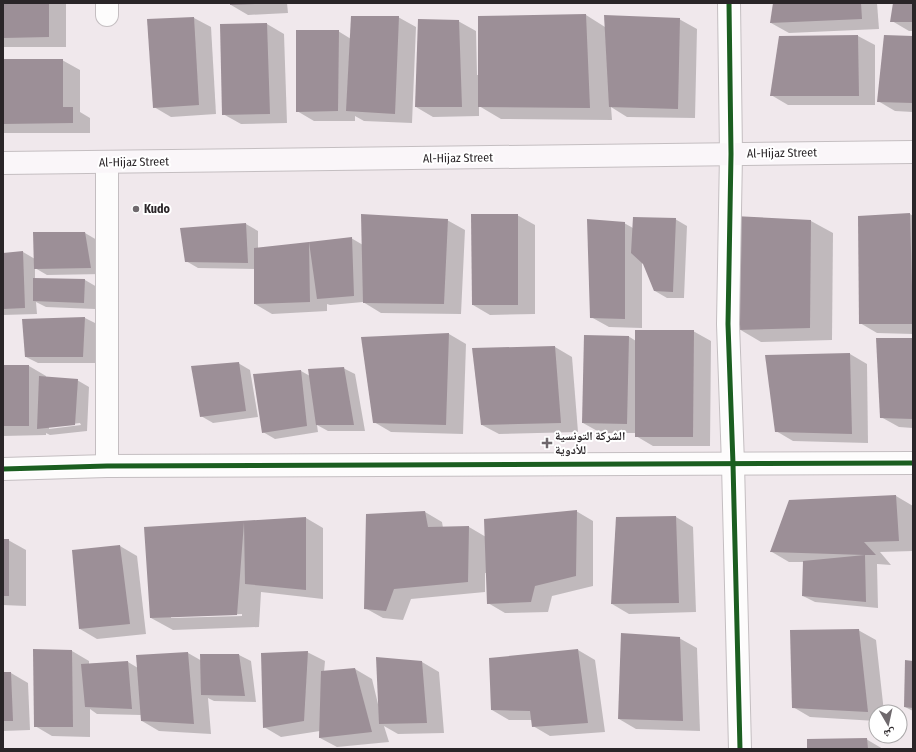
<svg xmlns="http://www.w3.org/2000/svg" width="916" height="752" font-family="'Fira Sans Condensed','Noto Naskh Arabic',sans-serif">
<rect width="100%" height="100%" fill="#f0e8ec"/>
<g fill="#0003" fill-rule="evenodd">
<rect x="3" y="3" width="63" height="44"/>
<path d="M231 3H287L288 13 248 15 231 5Z"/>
<path d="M774 3H877L879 29 789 33 771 23Z"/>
<path d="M894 3H913V31H909L892 21Z"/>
<path d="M586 15 605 27 679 19 697 29 695 118 627 117 611 107 612 120 501 119 479 106V116L433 117 416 107 458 21 476 31 477 75H479Z"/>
<path d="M398 17 416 27 412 123 364 121 355 116V121H314L297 111 338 31 351 39Z"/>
<path d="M194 18 211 27 216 114 171 117 154 107Z"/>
<path d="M267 24 284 34 287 123 241 124 223 114Z"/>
<path d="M858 36 875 45V105H788L771 95Z"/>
<path d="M913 37V112L895 111 878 101Z"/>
<path d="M62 60 80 70V112L90 118V133H3V61Z"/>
<path d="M910 214 913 216V334L877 333 860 323Z"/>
<path d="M517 215 535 225V314L490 315 473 305Z"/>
<path d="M735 217 811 221 833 233 832 340 761 342 739 329Z"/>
<path d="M675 219 687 226 684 298H667L655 291 642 259V328L609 327 591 317 624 223 633 228Z"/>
<path d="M447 220 465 230 461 314 381 313 363 302 330 305 327 304V311L272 314 255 304V269L198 268 186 261 246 224 258 231V249L351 238 363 245Z"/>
<path d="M85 233 97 240 103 274 47 275 35 268V279L85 280 97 287 95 309 46 307 36 302 37 314 3 315V254L23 252 35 259Z"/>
<path d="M85 318 97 324 95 363H38L26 357 23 320Z"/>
<path d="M693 331 711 341 710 446H653L636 436V433H601L583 423 628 336 636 341Z"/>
<path d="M449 334 466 344 463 434 391 432 374 422Z"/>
<path d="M913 339V428L899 427 881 417Z"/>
<path d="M555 347 572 357 578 432 499 434 482 425 473 349Z"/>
<path d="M850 354 867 364 868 443 793 441 776 431 766 356Z"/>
<path d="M238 363 250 370 258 417 213 423 201 416Z"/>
<path d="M3 366H29L46 376V378L77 380 89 387 87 431 50 435 46 433V435L3 436ZM80 423 81 425 49 429V427Z"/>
<path d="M343 368 355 374 365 431H328L317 425 318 432 275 439 263 432 301 371 310 376Z"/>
<path d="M896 496 913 506V551L880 552 891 565 877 564 878 608 815 602 803 596 804 562H789L772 552Z"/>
<path d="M576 511 593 521V586L552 596 548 612 505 613 488 603 487 573H485V592L411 599 403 620 383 618 365 608 425 512 442 522 443 528 469 527 486 537Z"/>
<path d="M676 517 693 527 696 612 629 614 612 604Z"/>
<path d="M306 518 323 528V599L261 592 259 627 173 630 151 618 145 528ZM242 614V616L171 618V616Z"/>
<path d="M3 540H8L26 550V606L3 605Z"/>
<path d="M120 546 137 556 146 634 97 639 80 629Z"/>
<path d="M858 630 876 640 884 712H876V721L810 717 793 707Z"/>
<path d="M679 638 697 648 700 731 636 729 619 719Z"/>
<path d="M34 650 72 651 89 661V664L128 662 138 668 188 653 202 661 201 655H239L251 661 256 702 214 701 208 698 211 734 159 731 142 721 141 715 97 714 90 709V737L52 736 35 726Z"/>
<path d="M578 650 595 660 605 732 550 736 533 726 532 720H509L492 710 490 659Z"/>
<path d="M307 652 325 661 324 672 355 669 372 679 378 704 422 662 439 672 444 733 398 734 384 726 389 742 337 747 320 738V731L281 737 264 727Z"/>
<path d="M913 662V711L905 707Z"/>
<path d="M3 673H11L28 683 30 730 3 731Z"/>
<path d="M866 739 883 749H808Z"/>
</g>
<g fill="#9c8f97">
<path d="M3 3H49V37L3 38Z"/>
<path d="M230 3H255V4L230 5Z"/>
<path d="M773 3H861L862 19 770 23Z"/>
<path d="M893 3H913V22H890Z"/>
<path d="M586 14 590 108 478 107V16Z"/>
<path d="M604 15 680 18 678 109 609 107Z"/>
<path d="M351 16H399L395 114 346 111Z"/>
<path d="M194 17 199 105 153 108 147 19Z"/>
<path d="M418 19 459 20 462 107H415Z"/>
<path d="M267 23 270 114 222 115 220 24Z"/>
<path d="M296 30H339L338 111 296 112Z"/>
<path d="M858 35 859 96H770L779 36Z"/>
<path d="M884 35 913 36V103L877 102Z"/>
<path d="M3 59H63V107H73V123L3 124Z"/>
<path d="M910 213 913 324H859L858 216Z"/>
<path d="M361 214 448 219 444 304 363 303Z"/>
<path d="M471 214H518V305H472Z"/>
<path d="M734 216 811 220 810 328 738 330Z"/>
<path d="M633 217 676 218 673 292 654 291 643 264 631 253Z"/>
<path d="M587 219 625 222V319L590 318Z"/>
<path d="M246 223 248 263 185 262 180 228Z"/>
<path d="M33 232H85L91 268 34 269Z"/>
<path d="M352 237 354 296 317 299 309 242 310 302 254 304V248L309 242Z"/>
<path d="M23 251 25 308 3 309V253Z"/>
<path d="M33 278 85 279 84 303 33 301Z"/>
<path d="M85 317 83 357H25L22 319Z"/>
<path d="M635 330H694L693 437H635Z"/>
<path d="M449 333 446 425 373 423 361 337Z"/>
<path d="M584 335 629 336 627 424 582 423Z"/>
<path d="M876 338H913V419L880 418Z"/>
<path d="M555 346 561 423 481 425 472 348Z"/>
<path d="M850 353 852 434 775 432 765 355Z"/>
<path d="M239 362 246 411 200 417 191 366Z"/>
<rect x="3" y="365" width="26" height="61"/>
<path d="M344 367 354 425H316L308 369Z"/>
<path d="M301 370 307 426 262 433 253 374Z"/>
<path d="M39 376 78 379 75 425 37 429Z"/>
<path d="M896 495 899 541 864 542 876 555H865L866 602 802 596 803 561 865 555 770 552 789 500Z"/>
<path d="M577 510 576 576 535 586 531 602 487 604 484 519Z"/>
<path d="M425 511 428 527 469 526 468 582 394 589 386 611 364 609 366 514Z"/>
<path d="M676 516 679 603 611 604 616 517Z"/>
<path d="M306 517V590L245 584 244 522 237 615 150 618 144 527Z"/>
<rect x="3" y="539" width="6" height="57"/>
<path d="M120 545 130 624 79 629 72 550Z"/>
<path d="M859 629 868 712 792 708 790 630Z"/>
<path d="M621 633 680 637 683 721 618 719Z"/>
<path d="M33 649 72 650 73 727H34Z"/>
<path d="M578 649 588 723 532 727 530 711 491 710 489 658Z"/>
<path d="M308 651 304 721 263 728 261 653Z"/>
<path d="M188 652 194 724 141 721 136 655Z"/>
<path d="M200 654H239L245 696 201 695Z"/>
<path d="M376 657 422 661 427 723 379 724Z"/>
<path d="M905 660 913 661V708L904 707Z"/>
<path d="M128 661 132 709 85 707 81 664Z"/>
<path d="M355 668 372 732 319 738 321 671Z"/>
<path d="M3 672H11L13 721H3Z"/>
<path d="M867 738 868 749H807V739Z"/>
</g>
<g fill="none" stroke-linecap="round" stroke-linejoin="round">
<g stroke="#c4bec1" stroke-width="24">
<g id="minor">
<path d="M729 3 731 154 728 324 733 464 740 749"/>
<path d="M107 15V3"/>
<path d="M107 466V162"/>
<path d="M3 469 107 466 913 463"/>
</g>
</g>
<g stroke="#c4bec1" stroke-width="24">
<path id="secondary" d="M3 163 913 152"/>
</g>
<use href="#minor" stroke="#fdfcfc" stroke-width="22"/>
<use href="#secondary" stroke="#faf6f9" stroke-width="22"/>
<g stroke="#fff" stroke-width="8">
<g id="cycleway">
<path d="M729 3 731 154 728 324 733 464 740 749"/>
<path d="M3 469 107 466 913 463"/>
</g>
</g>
<use href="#cycleway" stroke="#1b5e20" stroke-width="5"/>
</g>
<g fill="#6f696d" stroke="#fff" stroke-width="1.5">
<circle cx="136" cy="209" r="4"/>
<path d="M545 437h4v4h4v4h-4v4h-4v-4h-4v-4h4z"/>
</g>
<g text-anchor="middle" stroke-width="4" stroke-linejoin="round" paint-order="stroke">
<g font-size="12" fill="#2a2528" stroke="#fff">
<text transform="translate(782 153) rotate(-1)" y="4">Al-Hijaz Street</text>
<text transform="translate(458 158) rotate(-1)" y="4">Al-Hijaz Street</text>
<text transform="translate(134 162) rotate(-1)" y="4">Al-Hijaz Street</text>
</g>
<g font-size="12" font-weight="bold" fill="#2a2528" stroke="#fff" text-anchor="start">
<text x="144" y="213">Kudo</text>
<text x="555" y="440">الشركة التونسية<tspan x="555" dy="14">للأدوية</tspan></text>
</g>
</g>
<rect width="916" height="752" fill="none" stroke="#2a2528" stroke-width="8"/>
<g transform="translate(888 724) rotate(171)"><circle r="19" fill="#ffffff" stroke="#aaa8a9"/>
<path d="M0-3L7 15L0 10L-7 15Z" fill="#6f696d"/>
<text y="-6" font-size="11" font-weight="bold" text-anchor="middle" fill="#2a2528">ش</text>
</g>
</svg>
